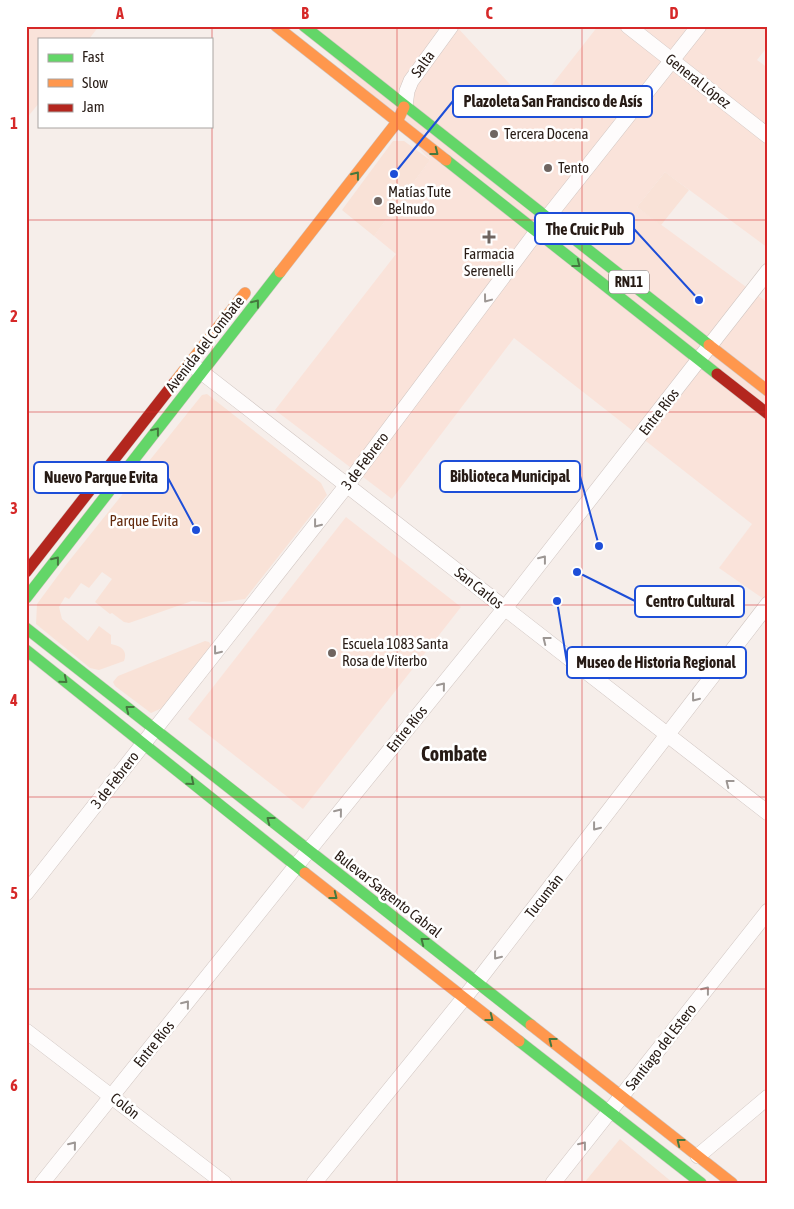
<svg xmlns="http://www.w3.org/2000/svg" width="794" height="1209" font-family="'Asap Condensed',sans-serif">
<rect width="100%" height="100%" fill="#f6eeea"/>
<g fill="#fae3da">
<path d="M26 26H99L89 39H39V103L26 119Z"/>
<path d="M304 26H456L533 109 598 26H768V46L757 60 768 68V248L665 172 637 207 768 303V602L719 568 752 524 514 338 392 499 275 410 396 254 374 236 430 160Z"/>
<path d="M346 517 461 607 303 809 188 719Z"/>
</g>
<g fill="#f9e2d7">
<path d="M393 141H404L430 160 374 236 342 210Z"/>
<path d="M665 172 689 190 661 225 637 207Z"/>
<path d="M207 394 321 483 327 495 245 599 214 603 192 601 129 623 124 622 112 613 110 614 95 602 112 579 102 572 89 588 81 583 69 599 65 597 59 607 62 619 88 641 99 626 111 635V644C121 646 128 650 124 661L99 670 90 668 36 624 37 604 65 566 202 395Z"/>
<path d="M205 641 209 642 212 647 162 708 151 713 115 686 113 682 118 676Z"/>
<path d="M620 1139 673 1183H584Z"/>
</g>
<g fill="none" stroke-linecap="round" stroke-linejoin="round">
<g stroke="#d0c5c1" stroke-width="16">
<g id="street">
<path d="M628 26 768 136"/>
<path d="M405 106 407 91 411 81 451 26"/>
<path d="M195 367 768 813"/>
<path d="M26 893 347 485 547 218 699 26"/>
<path d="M26 1031 224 1183"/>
<path d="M698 1156 768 1097"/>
<path d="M42 1183 296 866 505 608 768 271"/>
<path d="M314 1183 477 982 768 604"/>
<path d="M553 1183 768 911"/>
</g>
</g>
<g stroke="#d0c5c1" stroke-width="12">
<g id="fast">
<path d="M304 26 709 345"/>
<path d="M446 160 717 374"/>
<path d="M26 598 280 272"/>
<path d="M26 628 531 1025"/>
<path d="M26 650 305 873"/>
<path d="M519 1041 701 1183"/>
</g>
</g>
<g stroke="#d0c5c1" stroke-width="12">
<g id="slow">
<path d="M276 26 446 160"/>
<path d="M280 272 397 122 404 107"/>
<path d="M709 345 768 391"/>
<path d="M174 383 245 293"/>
<path d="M305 873 519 1041"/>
<path d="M531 1025 732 1183"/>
</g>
</g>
<g stroke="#d0c5c1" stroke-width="12">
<g id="jam">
<path d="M717 374 768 414"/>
<path d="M26 572 174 383"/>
</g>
</g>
<use href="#street" stroke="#fefcfc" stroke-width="15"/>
<use href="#fast" stroke="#63d668" stroke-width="11"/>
<use href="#slow" stroke="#ff974d" stroke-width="11"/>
<use href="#jam" stroke="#b3261e" stroke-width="11"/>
</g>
<defs><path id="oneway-chevron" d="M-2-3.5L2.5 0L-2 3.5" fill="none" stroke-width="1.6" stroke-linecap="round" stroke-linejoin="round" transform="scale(1.25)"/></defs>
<g stroke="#45783e">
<use href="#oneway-chevron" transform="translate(435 152) rotate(38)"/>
<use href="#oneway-chevron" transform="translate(356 175) rotate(-52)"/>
<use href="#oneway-chevron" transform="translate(577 264) rotate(38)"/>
<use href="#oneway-chevron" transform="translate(256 303) rotate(-52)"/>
<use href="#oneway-chevron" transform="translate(156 431) rotate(-52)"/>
<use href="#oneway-chevron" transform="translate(56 560) rotate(-52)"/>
<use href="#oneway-chevron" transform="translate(64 680) rotate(39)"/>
<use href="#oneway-chevron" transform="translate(129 709) rotate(-142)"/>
<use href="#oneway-chevron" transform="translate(191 782) rotate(39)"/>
<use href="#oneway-chevron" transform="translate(270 820) rotate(-142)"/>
<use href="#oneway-chevron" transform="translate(334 896) rotate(38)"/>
<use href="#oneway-chevron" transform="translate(424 941) rotate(-142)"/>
<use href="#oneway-chevron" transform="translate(490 1018) rotate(38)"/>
<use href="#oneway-chevron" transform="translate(552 1041) rotate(-142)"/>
<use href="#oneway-chevron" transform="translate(680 1142) rotate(-142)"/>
</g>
<g stroke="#9d9794">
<use href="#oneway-chevron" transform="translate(487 299) rotate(127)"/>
<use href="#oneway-chevron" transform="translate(317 524) rotate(128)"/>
<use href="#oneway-chevron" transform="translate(543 559) rotate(-52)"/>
<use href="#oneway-chevron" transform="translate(546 640) rotate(-142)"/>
<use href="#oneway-chevron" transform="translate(217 651) rotate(128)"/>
<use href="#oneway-chevron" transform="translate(442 686) rotate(-51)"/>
<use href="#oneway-chevron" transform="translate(695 698) rotate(128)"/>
<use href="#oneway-chevron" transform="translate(729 783) rotate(-142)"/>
<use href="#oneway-chevron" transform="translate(339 812) rotate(-51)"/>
<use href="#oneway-chevron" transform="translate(596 827) rotate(128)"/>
<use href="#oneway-chevron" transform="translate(497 956) rotate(128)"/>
<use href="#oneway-chevron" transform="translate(706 990) rotate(-52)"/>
<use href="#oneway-chevron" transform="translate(186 1004) rotate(-51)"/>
<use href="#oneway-chevron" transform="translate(73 1145) rotate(-51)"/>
<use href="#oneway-chevron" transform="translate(583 1145) rotate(-52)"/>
</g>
<path fill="none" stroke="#d62828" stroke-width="1" stroke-opacity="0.55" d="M212 26V1183M397 26V1183M582 26V1183M26 220H768M26 412H768M26 605H768M26 797H768M26 989H768"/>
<g fill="#6f6560" stroke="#fff" stroke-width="2">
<circle cx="494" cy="134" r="5"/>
<circle cx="548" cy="168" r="5"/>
<circle cx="378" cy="201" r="5"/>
<path d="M486.5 229.5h5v5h5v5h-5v5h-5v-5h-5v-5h5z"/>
<circle cx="332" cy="653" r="5"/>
</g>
<g text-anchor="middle" stroke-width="5" stroke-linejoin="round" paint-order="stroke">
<rect fill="#fff" stroke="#685f5b" stroke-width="1" x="609" y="270.5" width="40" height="23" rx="4"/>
<g font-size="14" font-weight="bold" fill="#271b15">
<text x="629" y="287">RN11</text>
</g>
<g font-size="15" fill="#271b15" stroke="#fff">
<text transform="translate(423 64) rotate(-54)" y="5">Salta</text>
<text transform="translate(698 81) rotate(38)" y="5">General López</text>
<text transform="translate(205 344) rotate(-52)" y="5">Avenida del Combate</text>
<text transform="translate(659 412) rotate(-52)" y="5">Entre Ríos</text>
<text transform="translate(365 461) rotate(-53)" y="5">3 de Febrero</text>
<text transform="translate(479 588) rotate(38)" y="5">San Carlos</text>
<text transform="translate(407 729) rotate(-51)" y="5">Entre Ríos</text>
<text transform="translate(115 780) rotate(-52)" y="5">3 de Febrero</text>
<text transform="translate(388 894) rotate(38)" y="5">Bulevar Sargento Cabral</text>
<text transform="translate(544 896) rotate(-52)" y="5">Tucumán</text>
<text transform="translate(154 1044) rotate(-51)" y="5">Entre Ríos</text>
<text transform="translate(661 1047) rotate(-52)" y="5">Santiago del Estero</text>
<text transform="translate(125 1106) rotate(38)" y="5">Colón</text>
</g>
<g font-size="15" fill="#271b15" stroke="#fff" text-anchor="start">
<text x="504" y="139">Tercera Docena</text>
<text x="558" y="173">Tento</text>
<text x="388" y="197">Matías Tute<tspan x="388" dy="17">Belnudo</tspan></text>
<text x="489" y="259" text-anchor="middle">Farmacia<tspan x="489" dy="17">Serenelli</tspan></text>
<text x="342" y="649">Escuela 1083 Santa<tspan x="342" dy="17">Rosa de Viterbo</tspan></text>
</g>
<g font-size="15" fill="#632a0d" stroke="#fff">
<text x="144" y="526">Parque Evita</text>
</g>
<g font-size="20" font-weight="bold" fill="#271b15" stroke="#fff">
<text x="454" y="761">Combate</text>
</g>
</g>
<path fill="none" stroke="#1d4ed8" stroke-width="2" d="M394 174L453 101M699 300L634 229M599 546L580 476M196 530L168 478M577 572L635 601M557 601L567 663"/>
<g fill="#1d4ed8" stroke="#fff" stroke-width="2">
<circle cx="394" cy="174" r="5"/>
<circle cx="699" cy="300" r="5"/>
<circle cx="599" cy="546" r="5"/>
<circle cx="196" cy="530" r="5"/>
<circle cx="577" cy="572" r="5"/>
<circle cx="557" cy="601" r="5"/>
</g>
<g fill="#fff" stroke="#1d4ed8" stroke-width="2">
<rect x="453" y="86" width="199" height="31" rx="5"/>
<rect x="535" y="213" width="99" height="31" rx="5"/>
<rect x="440" y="461" width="140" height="31" rx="5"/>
<rect x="34" y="462" width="134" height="31" rx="5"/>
<rect x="635" y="586" width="109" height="31" rx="5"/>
<rect x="567" y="647" width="179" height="31" rx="5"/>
</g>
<g font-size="16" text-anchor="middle" font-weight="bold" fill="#271b15">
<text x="553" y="107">Plazoleta San Francisco de Asís</text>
<text x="585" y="235">The Cruic Pub</text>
<text x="510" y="482">Biblioteca Municipal</text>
<text x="101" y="483">Nuevo Parque Evita</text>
<text x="690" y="607">Centro Cultural</text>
<text x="656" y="668">Museo de Historia Regional</text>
</g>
<rect width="794" height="1209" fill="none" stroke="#ffffff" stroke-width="55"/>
<rect x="38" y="38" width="175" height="90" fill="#ffffff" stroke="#a9a4a1"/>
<rect x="48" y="54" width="25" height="8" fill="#63d668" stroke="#a9a4a1"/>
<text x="82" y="62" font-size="15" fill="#271b15">Fast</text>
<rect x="48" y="79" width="25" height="8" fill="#ff974d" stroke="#a9a4a1"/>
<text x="82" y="88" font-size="15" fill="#271b15">Slow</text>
<rect x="48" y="104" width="25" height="8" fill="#b3261e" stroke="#a9a4a1"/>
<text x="82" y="112" font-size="15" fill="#271b15">Jam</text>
<rect x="28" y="28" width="738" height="1154" fill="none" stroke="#d62828" stroke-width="2"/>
<g font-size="16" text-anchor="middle" font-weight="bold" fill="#d62828">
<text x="120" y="19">A</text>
<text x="305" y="19">B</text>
<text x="489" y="19">C</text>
<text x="674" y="19">D</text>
<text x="14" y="129">1</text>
<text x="14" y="322">2</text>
<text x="14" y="514">3</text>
<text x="14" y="706">4</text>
<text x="14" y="899">5</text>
<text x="14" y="1091">6</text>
</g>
</svg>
